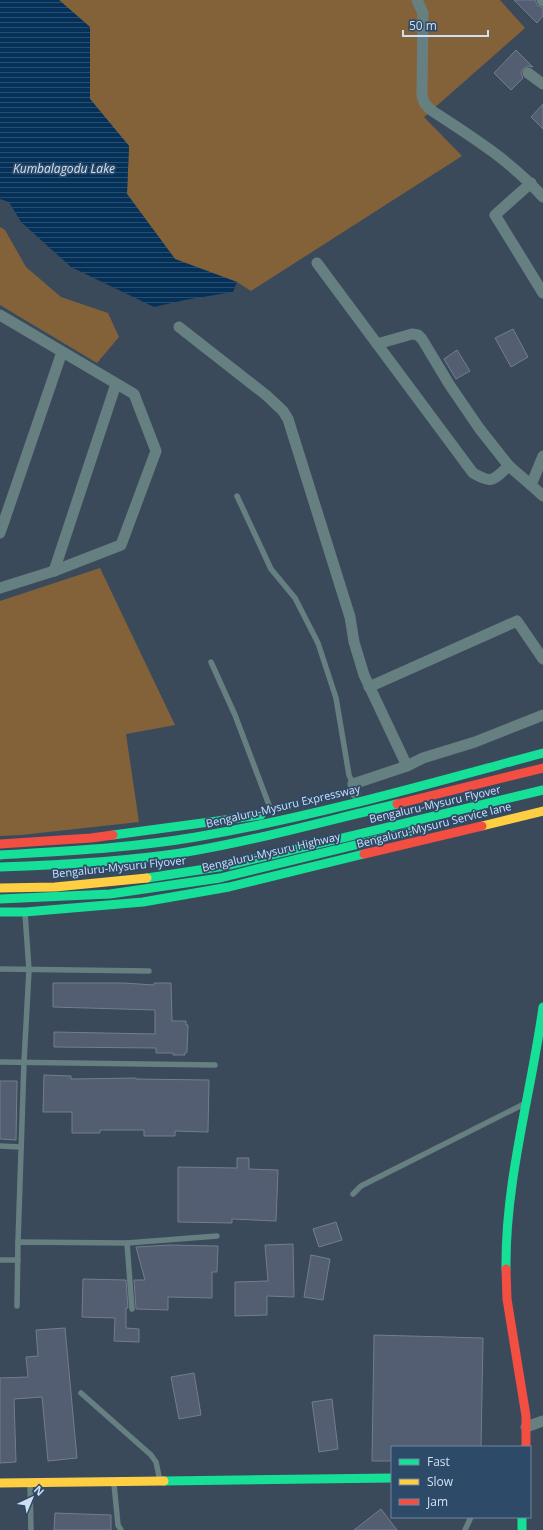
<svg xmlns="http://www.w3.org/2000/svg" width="543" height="1530" font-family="'Open Sans',sans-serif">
<defs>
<pattern id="water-rules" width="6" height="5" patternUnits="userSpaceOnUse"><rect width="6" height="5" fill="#053159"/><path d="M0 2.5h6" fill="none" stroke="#284f71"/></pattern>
</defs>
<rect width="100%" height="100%" fill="#3a4a5b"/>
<g fill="#836239">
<path d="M59 0H500L525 28 424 117 462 156 251 291 237 282 175 259 127 194 129 146 90 99V27Z"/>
<path d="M0 227 5 230 26 267 61 297 108 313 119 337 97 363 0 305Z"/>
<path d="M100 568 175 725 126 734 139 822 21 835 0 836V601Z"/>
</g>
<path fill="url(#water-rules)" d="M0 0H59L90 27V99L129 146 127 194 175 259 237 282 233 292 185 300 154 307 71 267 21 222 9 202 0 199Z"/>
<g fill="#535e73" stroke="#737d8c">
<path d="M514 0H535L537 5 543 8V16L537 23Z"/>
<path d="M516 50 533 67 528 66 523 69 521 73 523 78 511 90 494 73Z"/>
<path d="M543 104V129L531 117Z"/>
<path d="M513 329 528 357 511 367 495 338Z"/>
<path d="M457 350 470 371 456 379 444 359Z"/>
<path d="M53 983H124L154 985V983H171L172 1021H186V1025H188L187 1052 185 1053V1055H173V1053H156V1048L54 1047V1032L155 1034V1010L53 1007Z"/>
<path d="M44 1075 71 1076V1079L136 1078V1079L209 1080 208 1132 175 1131V1136H144V1130H100V1133H72V1112H43Z"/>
<path d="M0 1081H17L16 1140 0 1139Z"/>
<path d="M237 1158H249V1169L278 1170 276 1221 232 1219V1223L178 1222V1167L237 1168Z"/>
<path d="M336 1222 342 1240 319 1247 313 1229Z"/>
<path d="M293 1244 294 1297 267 1296V1315L235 1316V1282L268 1281 265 1245Z"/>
<path d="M170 1245 218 1246 217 1272H212V1298L168 1297V1310L136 1309 134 1280H145L136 1247Z"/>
<path d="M311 1255 330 1259 323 1300 304 1297Z"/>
<path d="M83 1279 126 1280 128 1308H126V1328L139 1329V1342L114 1341 115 1318 82 1317Z"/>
<path d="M65 1328 77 1458 48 1461 42 1397 14 1399 16 1462 0 1463V1378L28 1377 26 1357 38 1356 36 1330Z"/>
<path d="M374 1335 483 1338 481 1447H392V1461H372Z"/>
<path d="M194 1373 201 1415 179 1419 171 1377Z"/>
<path d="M332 1399 338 1449 319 1452 312 1402Z"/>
<path d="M381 1509 397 1530H354Z"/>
<path d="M55 1513 111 1515V1530H54Z"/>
</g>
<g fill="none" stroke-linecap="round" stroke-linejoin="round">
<g stroke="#668081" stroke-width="5.5">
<path d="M237 496 271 569 295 598 318 643 336 698 349 775 353 784"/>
<path d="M211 662 235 715 272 813"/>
<path d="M0 969 149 971"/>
<path d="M0 1062 215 1065"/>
<path d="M0 1146 21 1147"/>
<path d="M353 1194 361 1186 524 1104"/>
<path d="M18 1242 24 1062 29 970 25 913"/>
<path d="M127 1243 132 1309"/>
<path d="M0 1260H18"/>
<path d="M17 1306 18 1242 127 1243 217 1236"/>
<path d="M81 1393 151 1455 156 1462 160 1481"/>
<path d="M114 1484 118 1525 121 1530"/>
<path d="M30 1485 31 1530"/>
<path d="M465 1530 471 1517"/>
</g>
<g stroke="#668081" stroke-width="11">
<path d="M417 0 423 13 422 96 425 104 431 110C471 136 511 161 543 197"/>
<path d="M542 0 543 1"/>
<path d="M528 73 543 84"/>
<path d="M531 183 495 215 543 293"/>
<path d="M317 263 473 473C494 485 493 479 509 466"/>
<path d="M0 315 134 394 156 451 121 545 54 571 0 588"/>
<path d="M179 327 266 395 283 411 288 419 350 617 354 642 364 675 407 766"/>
<path d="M377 344 412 334 418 335 422 339 449 384 479 428 509 466 531 485 543 456"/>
<path d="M531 485 543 496"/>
<path d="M0 533 62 352"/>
<path d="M54 571 116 384"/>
<path d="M369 687 517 621 543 659"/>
<path d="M355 793 353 784 407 766 423 758 475 742 543 715"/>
<path d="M526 1427 543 1421"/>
</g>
<g stroke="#16e098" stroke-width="9">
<path d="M113 835 261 815"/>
<path d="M0 855C65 851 131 848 196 837 313 817 428 784 543 753"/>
<path d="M0 899 110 894 220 878 421 829"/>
<path d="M0 912H25L143 902 229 887 364 854"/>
<path d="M506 1269C505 1181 531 1094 543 1007"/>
<path d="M164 1481 392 1478"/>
<path d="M522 1517V1530"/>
</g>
<g stroke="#ffcf43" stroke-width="9">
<path d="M482 826 543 811"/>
<path d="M0 1483 164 1481"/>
</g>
<g stroke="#f24e42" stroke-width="9">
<path d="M0 844 91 838 113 835"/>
<path d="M364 854 482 826"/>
<path d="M506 1269 507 1299 526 1416V1447"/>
</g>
<g stroke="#16e098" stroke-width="9">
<path d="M0 867C61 865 121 862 181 853 254 841 325 821 397 804"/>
<path d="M147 878 225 866 543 790"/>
</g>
<path stroke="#ffcf43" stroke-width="9" d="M0 888 55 887 147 878"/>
<path stroke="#f24e42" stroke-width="9" d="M397 804 543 768"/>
</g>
<g text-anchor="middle" stroke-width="3.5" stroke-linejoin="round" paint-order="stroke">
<g font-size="11" fill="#d0e0f3" stroke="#2d4a68">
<text transform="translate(435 804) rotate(-13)" y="4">Bengaluru-Mysuru Flyover</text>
<text transform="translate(283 806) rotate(-13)" y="4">Bengaluru-Mysuru Expressway</text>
<text transform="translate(434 825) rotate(-14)" y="4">Bengaluru-Mysuru Service lane</text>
<text transform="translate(271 852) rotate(-13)" y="4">Bengaluru-Mysuru Highway</text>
<text transform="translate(119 867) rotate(-6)" y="4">Bengaluru-Mysuru Flyover</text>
</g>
<g font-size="12" font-style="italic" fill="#d3e3f3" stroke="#2d4a68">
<text x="64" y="173">Kumbalagodu Lake</text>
</g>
</g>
<rect x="391" y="1446" width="140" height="72" fill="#2d4a68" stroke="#6e86a0"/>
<rect x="399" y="1459" width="20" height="6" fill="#16e098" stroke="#6e86a0"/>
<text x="427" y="1466" font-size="12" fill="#d0e0f3">Fast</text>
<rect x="399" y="1479" width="20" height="6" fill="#ffcf43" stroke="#6e86a0"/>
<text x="427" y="1486" font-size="12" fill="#d0e0f3">Slow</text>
<rect x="399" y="1499" width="20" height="6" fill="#f24e42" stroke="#6e86a0"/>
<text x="427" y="1506" font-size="12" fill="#d0e0f3">Jam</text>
<g transform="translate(32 1498) rotate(44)" stroke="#2d4a68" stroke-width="3" paint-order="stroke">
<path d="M0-3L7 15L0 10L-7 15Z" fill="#d0e0f3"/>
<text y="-6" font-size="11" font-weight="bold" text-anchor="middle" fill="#d0e0f3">N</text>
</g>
<path d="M403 30v6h85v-6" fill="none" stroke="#d0e0f3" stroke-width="2"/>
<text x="409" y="30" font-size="12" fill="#d0e0f3" stroke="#2d4a68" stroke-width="3" paint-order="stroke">50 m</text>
</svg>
